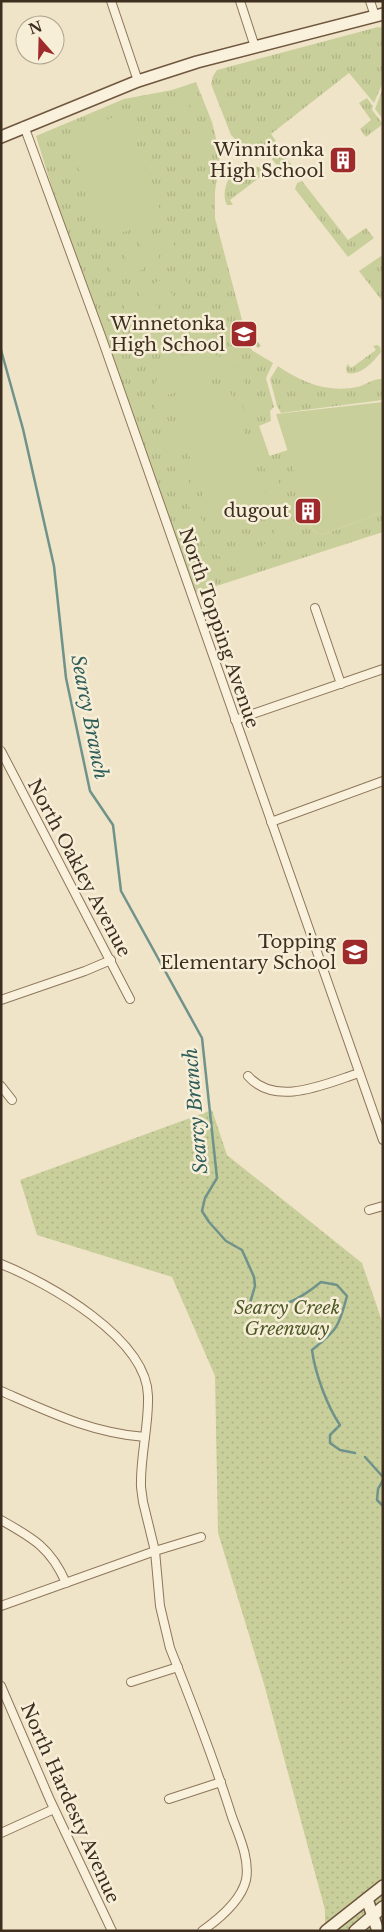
<svg xmlns="http://www.w3.org/2000/svg" width="384" height="1932" font-family="'Libre Baskerville',serif">
<defs>
<pattern id="grass-tufts" width="24" height="20" patternUnits="userSpaceOnUse" patternTransform="scale(1.25)"><rect width="24" height="20" fill="#c9cf9b"/><path d="M3 7l-1-3M5 7V3M7 7l1-3M15 17l-1-3M17 17v-4M19 17l1-3" fill="none" stroke="#aeb285"/></pattern>
<pattern id="park-dots" width="8" height="8" patternUnits="userSpaceOnUse" patternTransform="scale(1.25)"><rect width="8" height="8" fill="#c9cf9b"/><path d="M2 2h.1M6 6h.1" fill="none" stroke="#aeb285" stroke-width="1.8" stroke-linecap="round"/></pattern>
</defs>
<rect width="100%" height="100%" fill="#f0e4c8"/>
<g fill="url(#grass-tufts)">
<path d="M378 27 383 28V82L374 103 349 73 271 134 278 144 277 146 299 174 295 179 291 178 288 180 265 150 238 142 231 135 211 84 213 76 217 70Z"/>
<path d="M196 82 212 122 220 154 215 192V218L242 320 261 346 258 348 230 326 253 351 273 363 266 378 274 407 270 411 271 421 259 426 269 456 288 450 313 531 322 535 383 512V532L195 593 57 204 36 136 124 99 172 90Z"/>
<path d="M383 88V119L375 109Z"/>
<path d="M367 98 373 106 372 110 383 124 366 137 360 129 371 120 359 103Z"/>
<path d="M253 166C259 167 266 168 269 174L266 179 263 175 230 200 233 205H227C221 195 227 174 238 169 242 167 248 167 253 166Z"/>
<path d="M302 181 348 240 366 228 374 238 348 257 295 189 297 183Z"/>
<path d="M381 256 383 257V302L359 271Z"/>
<path d="M377 345 380 347 381 352C373 362 361 376 347 373L346 368 348 364 351 368 376 350 373 346Z"/>
<path d="M278 366C301 382 327 393 357 387 366 385 373 378 383 379V400L281 413 277 406 270 379Z"/>
</g>
<path fill="url(#park-dots)" d="M212 1110 227 1155 362 1263 383 1324V1931H325V1910L264 1684 218 1533 215 1376 172 1277 37 1235 20 1180Z"/>
<g fill="#c9cf9b" fill-rule="evenodd">
<path d="M179 100H189C191 127 191 126 209 146L202 153H192C191 127 190 126 173 107Z"/>
<path d="M125 113 163 218 104 239 66 135Z"/>
<path d="M169 230 178 257 165 262 156 234Z"/>
<path d="M151 236 161 263 148 268 139 240Z"/>
<path d="M134 242 144 269 131 274 122 246Z"/>
<path d="M118 248 127 275 114 280 105 252Z"/>
<path d="M183 272 193 300 180 304 171 277Z"/>
<path d="M166 278 176 306 163 310 154 283Z"/>
<path d="M149 284 159 312 146 316 137 289Z"/>
<path d="M133 290 142 318 129 322 120 295Z"/>
<path d="M206 308 208 316 136 341 133 334Z"/>
<path d="M201 324 204 333 142 355 140 346Z"/>
<path d="M193 352C216 352 232 359 243 380L298 537 290 540 286 529C270 566 225 574 201 540L155 411 153 397 156 381 162 372 177 358ZM229 374 235 384 280 513C276 555 230 568 206 532L162 403V397Z"/>
<path d="M227 382 271 511 215 530 170 401Z"/>
<path d="M383 402V512L322 535 313 531 276 414Z"/>
</g>
<g fill="none" stroke-linecap="round" stroke-linejoin="round">
<g stroke="#6f938a" stroke-width="2.5">
<path d="M1 350 23 429 54 566 66 678 90 791 113 825 121 891 202 1038 217 1178 205 1198 202 1211 209 1222 226 1241 242 1250 254 1277 255 1286 250 1303C273 1317 304 1296 321 1282L337 1285 347 1296C339 1327 337 1330 312 1350 315 1373 327 1406 340 1425L330 1435V1443L340 1450 355 1453"/>
<path d="M365 1457 383 1477"/>
<path d="M383 1480 378 1489 377 1500 383 1506"/>
</g>
<g stroke="#8d765c" stroke-width="10">
<g id="street">
<path d="M111 1 138 81"/>
<path d="M240 1 255 47"/>
<path d="M370 1 375 16"/>
<path d="M24 126 101 336 383 1140"/>
<path d="M315 608 341 684"/>
<path d="M235 720 383 669"/>
<path d="M1 751 130 999"/>
<path d="M271 822 383 781"/>
<path d="M1 1000 85 971 111 960"/>
<path d="M248 1076C276 1108 327 1083 359 1073"/>
<path d="M1 1086 12 1100"/>
<path d="M369 1210 383 1206"/>
<path d="M1 1264C48 1283 147 1338 148 1396 149 1426 140 1456 141 1487L143 1502 155 1551 160 1606 170 1648C192 1703 214 1759 232 1817 239 1836 250 1859 246 1880 241 1901 219 1919 202 1931"/>
<path d="M1 1391C49 1412 92 1433 145 1437"/>
<path d="M1 1520C33 1538 51 1548 66 1583"/>
<path d="M1 1606 155 1551 201 1537"/>
<path d="M131 1682 178 1667"/>
<path d="M1 1686 50 1800 112 1931"/>
<path d="M169 1799 221 1782"/>
<path d="M1 1833 54 1809"/>
</g>
</g>
<g stroke="#6f573f" stroke-width="14">
<g id="secondary">
<path d="M1 137 138 81 197 62 383 14"/>
<path d="M367 1899 378 1931"/>
<path d="M326 1931 383 1886"/>
<path d="M355 1931 383 1907"/>
</g>
</g>
<use href="#street" stroke="#faf1dc" stroke-width="8"/>
<use href="#secondary" stroke="#faf1dc" stroke-width="11"/>
</g>
<defs>
<g id="building-square" transform="scale(1.4375)"><rect x="-9" y="-9" width="18" height="18" rx="4" fill="#9e2a2b" stroke="#f7eed8"/><path d="M-4-6H4V6H1V3H-1V6H-4ZM-2.5-4.3h1.7v1.8h-1.7ZM.8-4.3h1.7v1.8H.8ZM-2.5-1h1.7V.8h-1.7ZM.8-1h1.7V.8H.8Z" fill="#fff"/></g>
<g id="school-square" transform="scale(1.4375)"><rect x="-9" y="-9" width="18" height="18" rx="4" fill="#9e2a2b" stroke="#f7eed8"/><path d="M0-5L7-2L0 1L-7-2ZM-4 1L0 2.5L4 1V4Q0 6-4 4Z" fill="#fff"/></g>
</defs>
<g fill-rule="evenodd">
<use href="#building-square" x="343" y="160"/>
<use href="#school-square" x="244" y="334"/>
<use href="#building-square" x="308" y="511"/>
<use href="#school-square" x="355" y="952"/>
</g>
<g text-anchor="middle" stroke-width="5" stroke-linejoin="round" paint-order="stroke">
<g font-size="18" fill="#3d2e20" stroke="#f7eed8" text-anchor="end">
<text x="324" y="156">Winnitonka<tspan x="324" dy="21">High School</tspan></text>
<text x="225" y="330">Winnetonka<tspan x="225" dy="21">High School</tspan></text>
<text x="289" y="517">dugout</text>
<text x="336" y="948">Topping<tspan x="336" dy="21">Elementary School</tspan></text>
</g>
<g font-size="18" fill="#3d2e20" stroke="#f7eed8">
<text transform="translate(219 628) rotate(71)" y="6">North Topping Avenue</text>
<text transform="translate(79 868) rotate(62)" y="6">North Oakley Avenue</text>
<text transform="translate(70 1803) rotate(66)" y="6">North Hardesty Avenue</text>
</g>
<g font-size="18" font-style="italic" fill="#4d5a26" stroke="#f7eed8">
<text x="287" y="1314">Searcy Creek<tspan x="287" dy="21">Greenway</tspan></text>
</g>
<g font-size="19" font-style="italic" fill="#2f5d5a" stroke="#f7eed8">
<text transform="translate(90 717) rotate(79)" y="7">Searcy Branch</text>
<text transform="translate(195 1111) rotate(-95)" y="7">Searcy Branch</text>
</g>
</g>
<rect width="384" height="1932" fill="none" stroke="#3d2e20" stroke-width="5"/>
<g transform="translate(40 40) rotate(340)"><circle r="24" fill="#f7eed8" stroke="#ada18e"/>
<path d="M0-4L9 19L0 12L-9 19Z" fill="#9e2a2b"/>
<text y="-8" font-size="14" font-weight="bold" text-anchor="middle" fill="#3d2e20">N</text>
</g>
</svg>
